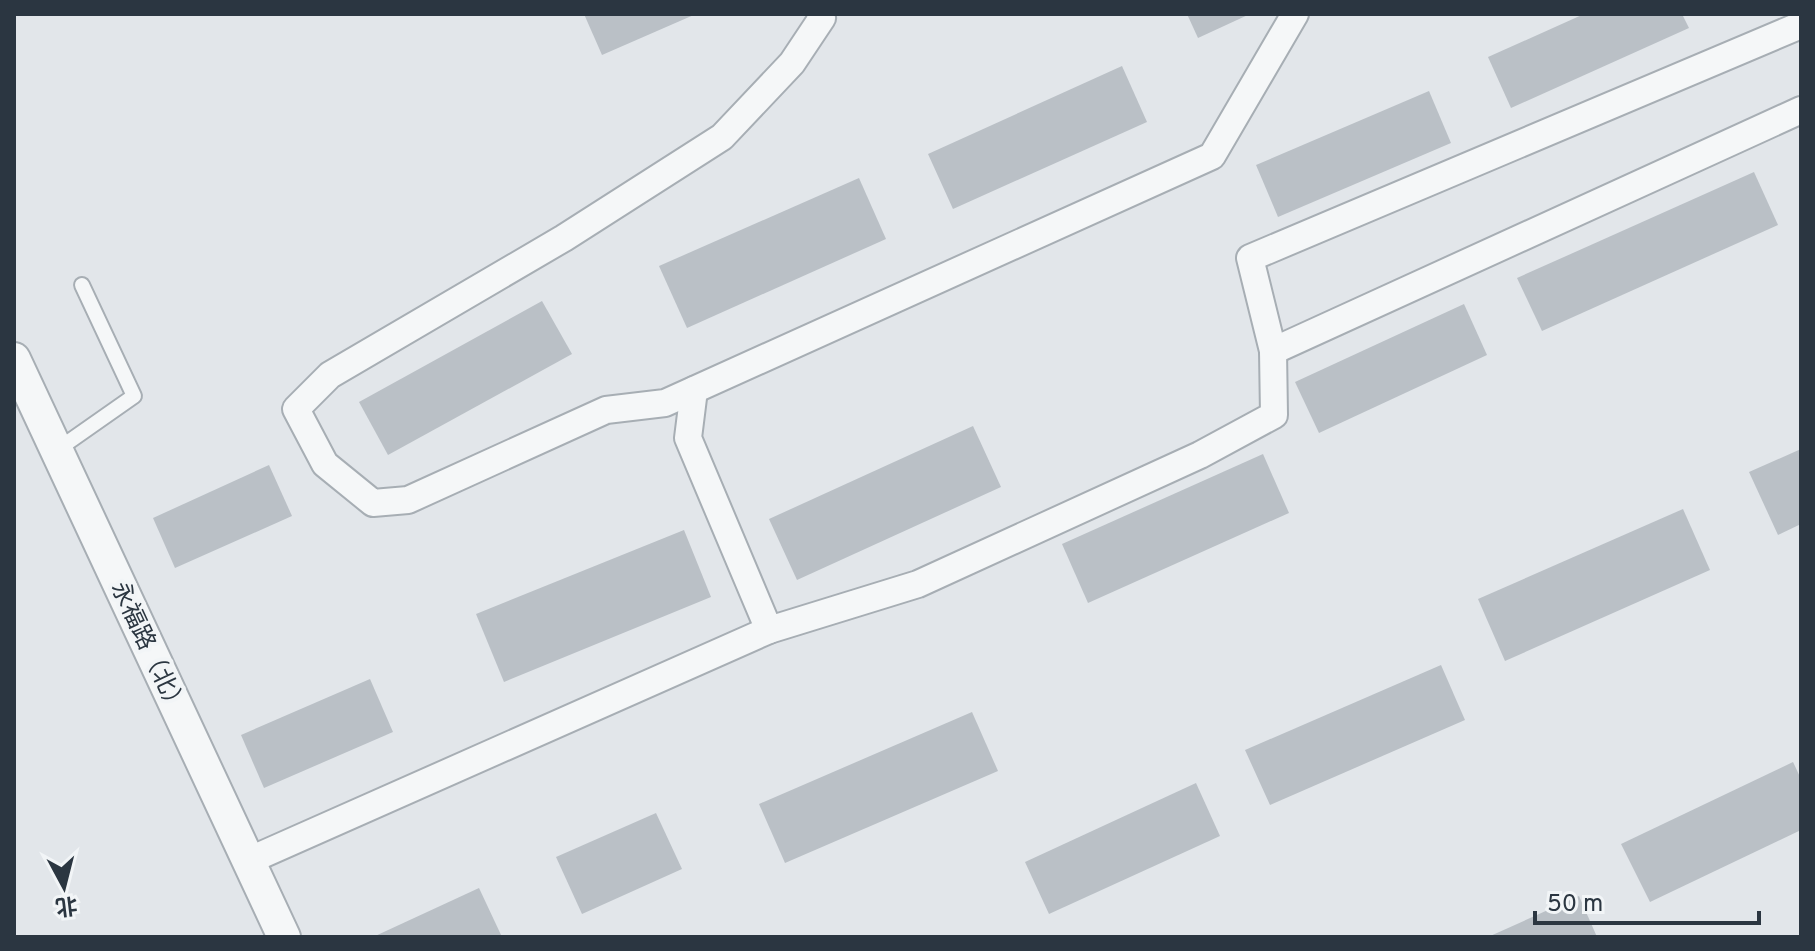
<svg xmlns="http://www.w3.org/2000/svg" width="1815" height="951" font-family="Overpass,'Noto Sans SC',sans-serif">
<rect width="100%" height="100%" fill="#e2e6ea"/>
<g fill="#bac0c6">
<path d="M584 14H696L602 55Z"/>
<path d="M1187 14H1250L1198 38Z"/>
<path d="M1584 14H1682L1689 28 1511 108 1488 57Z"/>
<path d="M1122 66 1147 122 953 209 928 154Z"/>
<path d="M1429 91 1451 143 1278 217 1256 165Z"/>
<path d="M1754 172 1778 225 1542 331 1517 278Z"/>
<path d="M859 178 886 239 687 328 659 266Z"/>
<path d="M542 301 572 354 388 455 359 402Z"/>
<path d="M1464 304 1487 355 1319 433 1295 382Z"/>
<path d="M973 426 1001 487 797 580 769 519Z"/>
<path d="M1801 449V524L1778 535 1749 472Z"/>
<path d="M1263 454 1289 513 1088 603 1062 544Z"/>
<path d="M269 465 292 516 175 568 153 518Z"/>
<path d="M1683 509 1710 570 1505 661 1478 599Z"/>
<path d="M684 530 711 597 504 682 476 614Z"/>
<path d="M1441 665 1465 720 1270 805 1245 750Z"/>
<path d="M370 679 393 732 264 788 241 735Z"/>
<path d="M972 712 998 771 785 863 759 804Z"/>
<path d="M1793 762 1801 779V830L1650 902 1621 844Z"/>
<path d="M1196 783 1220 836 1049 914 1025 862Z"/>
<path d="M656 813 682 869 582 914 556 857Z"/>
<path d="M479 888 502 937H373Z"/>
<path d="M1579 896 1597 937H1488Z"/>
</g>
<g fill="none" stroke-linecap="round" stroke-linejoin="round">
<g stroke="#a7aeb4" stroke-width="18">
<path id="service" d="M57 450 134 396 82 285"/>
</g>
<g stroke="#a7aeb4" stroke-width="30">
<g id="minor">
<path d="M820 14 822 18 792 63 722 137 564 238 330 375 296 409 325 464 373 503 408 500 606 410 665 403 1212 156 1295 14"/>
<path d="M1273 351 1801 110"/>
<path d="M694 390 688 438 769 630 918 584 1200 455 1274 415 1273 351 1250 258 1801 25"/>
<path d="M248 861 769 630"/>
</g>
</g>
<g stroke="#a7aeb4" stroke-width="36">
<path id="tertiary" d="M14 359 284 937"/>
</g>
<use href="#service" stroke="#f5f7f8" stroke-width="14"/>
<use href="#minor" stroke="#f5f7f8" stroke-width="26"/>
<use href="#tertiary" stroke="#f5f7f8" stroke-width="32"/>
</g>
<g text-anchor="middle" stroke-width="8" stroke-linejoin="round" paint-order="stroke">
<g font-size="24" fill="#2b3641" stroke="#f2f5f7">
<text transform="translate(149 648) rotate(65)" y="8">永福路（北）</text>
</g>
</g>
<rect width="1815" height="951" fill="none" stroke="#2b3641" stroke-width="32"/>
<g transform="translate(64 887) rotate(173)" stroke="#f2f5f7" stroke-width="6" paint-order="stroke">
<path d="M0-6L14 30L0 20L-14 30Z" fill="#2b3641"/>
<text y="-12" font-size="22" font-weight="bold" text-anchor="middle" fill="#2b3641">北</text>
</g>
<path d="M1535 911v12h224v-12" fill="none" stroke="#2b3641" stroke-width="4"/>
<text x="1547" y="911" font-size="24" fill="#2b3641" stroke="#f2f5f7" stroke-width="6" paint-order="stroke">50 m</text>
</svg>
